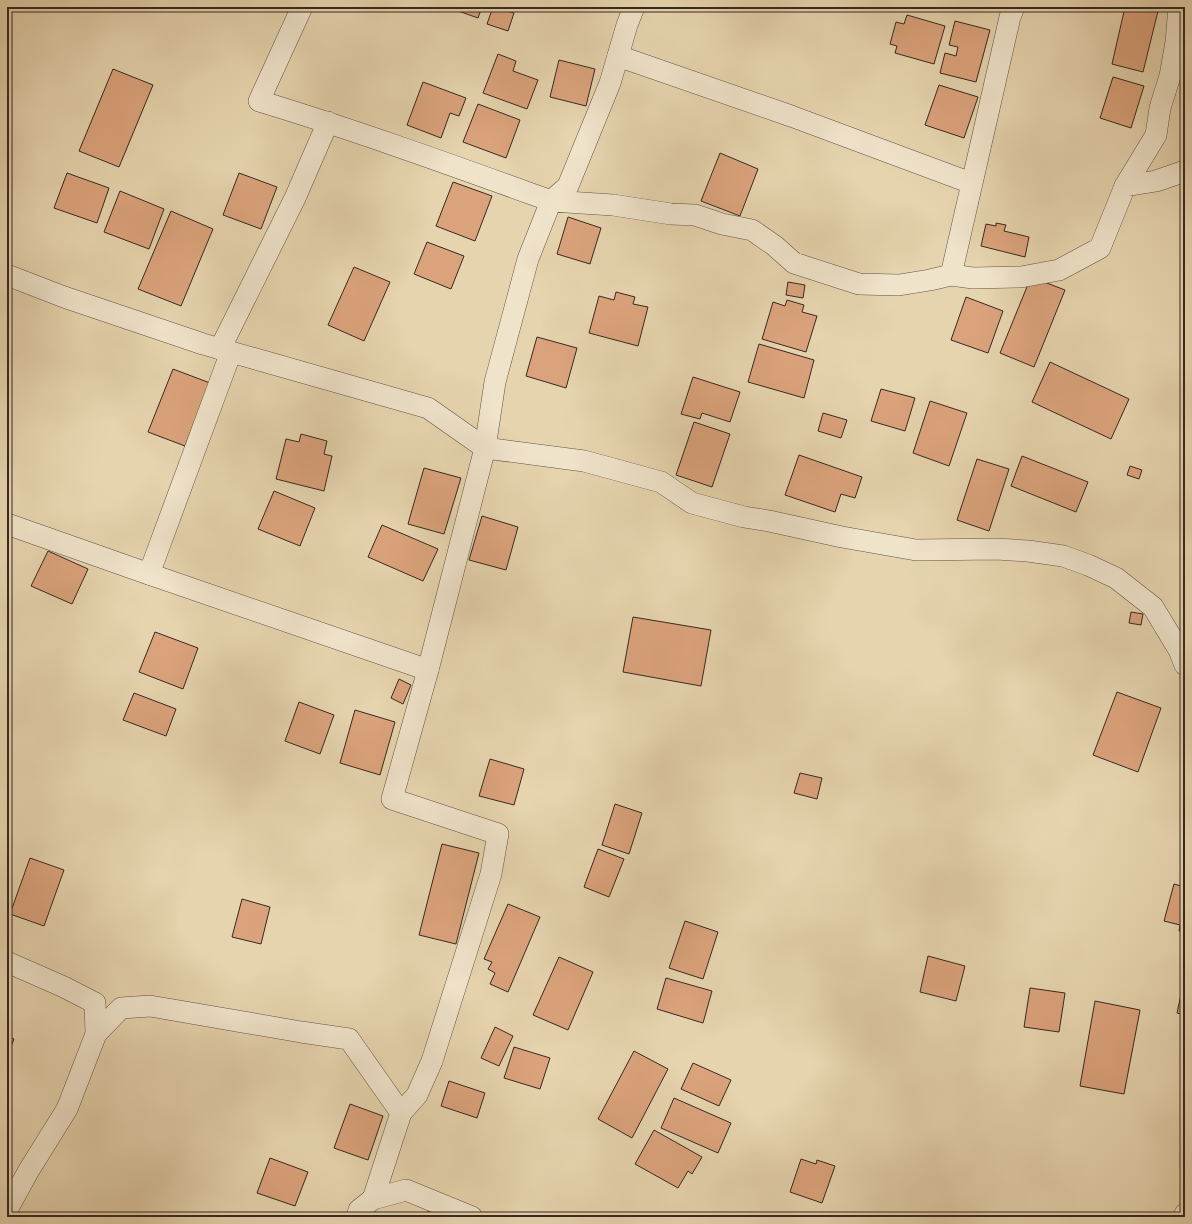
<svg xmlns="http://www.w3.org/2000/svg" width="1192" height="1224" font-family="'Sorts Mill Goudy',serif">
<rect width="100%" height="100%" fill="#e6d4ae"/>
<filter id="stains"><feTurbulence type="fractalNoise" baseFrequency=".005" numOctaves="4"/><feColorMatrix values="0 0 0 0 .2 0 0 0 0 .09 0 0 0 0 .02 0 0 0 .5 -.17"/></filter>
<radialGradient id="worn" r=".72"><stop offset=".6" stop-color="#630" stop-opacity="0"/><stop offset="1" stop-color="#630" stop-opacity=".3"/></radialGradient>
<g fill="#dba37c" stroke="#372820">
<path d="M447 7H482L478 18Z"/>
<path d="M493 7 514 13 508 31 487 24Z"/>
<path d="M1125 7H1159L1143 72 1112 64Z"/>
<path d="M907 15 945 26 934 64 895 53 897 46 890 44 896 22 904 24Z"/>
<path d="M955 21 990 30 976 82 940 73 945 53 956 56 958 47 949 45Z"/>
<path d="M498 54 516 61 513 71 538 80 527 109 483 93Z"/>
<path d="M559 60 595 69 586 106 550 97Z"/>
<path d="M113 69 153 85 119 167 79 151Z"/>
<path d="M1113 77 1144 86 1131 128 1100 118Z"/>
<path d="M423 82 466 98 459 116 450 113 441 138 407 125Z"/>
<path d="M939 85 978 97 964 138 925 125Z"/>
<path d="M478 104 520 120 506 158 463 142Z"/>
<path d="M720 153 758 169 740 216 701 201Z"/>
<path d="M67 173 109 188 97 223 54 208Z"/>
<path d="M239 173 277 187 261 229 223 215Z"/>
<path d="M453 182 492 196 475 241 436 226Z"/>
<path d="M120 191 164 209 149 249 104 232Z"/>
<path d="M171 211 213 229 181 306 138 289Z"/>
<path d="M568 217 601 228 590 264 557 254Z"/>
<path d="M996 223 1006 225 1004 231 1029 237 1025 257 981 246 986 224 996 226Z"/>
<path d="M427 242 464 256 451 289 414 274Z"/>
<path d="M354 267 390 282 364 341 328 325Z"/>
<path d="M1031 277 1065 290 1034 367 1000 353Z"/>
<path d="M788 282 805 285 803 298 786 295Z"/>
<path d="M616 292 635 297 633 304 648 307 638 346 589 333 599 296 614 300Z"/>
<path d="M966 297 1003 311 988 353 951 340Z"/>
<path d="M787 300 804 305 802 312 817 316 806 352 762 339 773 302 785 306Z"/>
<path d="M537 337 577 348 566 388 526 376Z"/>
<path d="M759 344 814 360 804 398 748 382Z"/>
<path d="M1050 362 1129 399 1111 439 1032 402Z"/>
<path d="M173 369 210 383 185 446 148 432Z"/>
<path d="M693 377 740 392 730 422 702 413 700 419 681 414Z"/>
<path d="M881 389 915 398 905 431 871 421Z"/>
<path d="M930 401 967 413 949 466 913 453Z"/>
<path d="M823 413 847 420 841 438 818 431Z"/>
<path d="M694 422 730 434 712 487 676 475Z"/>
<path d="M301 434 327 441 324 454 332 456 324 491 276 479 286 439 299 442Z"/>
<path d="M799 455 862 477 855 498 841 494 835 512 785 495Z"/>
<path d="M1022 456 1088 482 1076 512 1011 486Z"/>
<path d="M977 459 1009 469 989 531 957 520Z"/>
<path d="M1130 466 1142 470 1139 479 1127 475Z"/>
<path d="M424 468 461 478 444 534 408 524Z"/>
<path d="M274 491 315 508 300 546 258 529Z"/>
<path d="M482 516 518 527 506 570 469 560Z"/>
<path d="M382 525 438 549 423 581 368 557Z"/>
<path d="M48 551 88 569 72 604 31 586Z"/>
<path d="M1131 612 1143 614 1141 625 1129 623Z"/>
<path d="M633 617 711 630 701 686 623 672Z"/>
<path d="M155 632 198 648 183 689 139 672Z"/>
<path d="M399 679 411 685 403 704 391 698Z"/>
<path d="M1117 692 1161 708 1138 772 1093 755Z"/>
<path d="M134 693 176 709 166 736 123 720Z"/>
<path d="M299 702 334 715 320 754 285 741Z"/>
<path d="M355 710 395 722 380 775 340 763Z"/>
<path d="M490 759 524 769 514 805 479 796Z"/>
<path d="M800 773 822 778 817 799 794 793Z"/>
<path d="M615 804 642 813 629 854 602 845Z"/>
<path d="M442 844 479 853 456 944 419 935Z"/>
<path d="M598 849 624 859 609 897 584 887Z"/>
<path d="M30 858 64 870 44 926 10 914Z"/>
<path d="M1174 884 1185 887V932L1179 931 1180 925 1164 921Z"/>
<path d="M242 899 270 907 261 944 232 937Z"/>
<path d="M508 904 540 917 508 992 490 984 495 973 488 969 492 962 484 959Z"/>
<path d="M685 921 718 932 703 979 669 968Z"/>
<path d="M928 956 965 966 956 1001 920 992Z"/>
<path d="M559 957 593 972 568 1030 533 1015Z"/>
<path d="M666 978 712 991 703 1023 657 1009Z"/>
<path d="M1030 988 1065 993 1059 1032 1024 1027Z"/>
<path d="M1182 990 1185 991V1015L1177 1013Z"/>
<path d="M1095 1001 1140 1010 1124 1094 1080 1086Z"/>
<path d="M495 1027 513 1036 499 1066 481 1058Z"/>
<path d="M7 1036 14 1039 7 1057Z"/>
<path d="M514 1047 550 1058 540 1089 504 1078Z"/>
<path d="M634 1051 668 1069 632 1138 598 1119Z"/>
<path d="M693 1063 731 1080 719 1106 681 1089Z"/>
<path d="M449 1081 485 1093 477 1118 441 1106Z"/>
<path d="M674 1098 731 1123 718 1153 661 1128Z"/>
<path d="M350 1104 383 1116 368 1160 334 1148Z"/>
<path d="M654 1130 702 1157 692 1174 688 1171 678 1188 635 1164Z"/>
<path d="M270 1158 308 1172 295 1206 257 1193Z"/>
<path d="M801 1159 816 1164 817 1160 835 1166 822 1203 790 1192Z"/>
<path d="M430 1207 454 1217H426Z"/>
</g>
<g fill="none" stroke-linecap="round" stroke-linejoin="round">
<g stroke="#635344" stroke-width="22">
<g id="street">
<path d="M302 7 259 101C358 131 454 166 551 201L568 186 610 83 627 25 634 7"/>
<path d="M618 56 791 116 971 183"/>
<path d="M1185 171 1156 181 1125 186 1100 248 1059 270 1021 277 973 278 951 275 930 280 899 285 859 284 794 263 775 246 752 230 722 224 695 215 671 214 613 205 551 201 528 259 495 382 485 448 584 461 661 482 692 503 744 517 769 521 842 537 916 550 997 549 1028 551 1063 556 1088 565 1116 578 1153 607 1179 650 1185 665"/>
<path d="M1125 186 1156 135 1160 108 1170 76 1176 42 1179 7"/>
<path d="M7 275 64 297 203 344 428 408 485 448 428 670 392 799 498 834 491 874 432 1061 417 1095 401 1113"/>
<path d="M951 275C970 189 991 103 1010 17L1014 7"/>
<path d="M220 349 295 198 328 122"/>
<path d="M231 352 149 574 428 670"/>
<path d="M7 524 149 574"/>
<path d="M7 962 64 987 95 1003 96 1034 67 1109 29 1170 7 1210"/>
<path d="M96 1034 121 1008 150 1006 301 1032 349 1039 401 1113 373 1199"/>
<path d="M357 1217 359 1210 373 1199 406 1190 472 1217"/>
<path d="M1185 1217V1214"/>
</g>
</g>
<use href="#street" stroke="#efe3ca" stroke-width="21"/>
</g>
<rect width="1192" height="1224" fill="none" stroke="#e6d4ae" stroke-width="24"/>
<rect x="8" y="8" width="1176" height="1208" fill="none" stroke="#372820" stroke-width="2"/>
<rect x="12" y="12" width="1168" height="1200" fill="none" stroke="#372820"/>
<rect width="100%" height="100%" filter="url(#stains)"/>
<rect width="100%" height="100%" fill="url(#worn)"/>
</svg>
